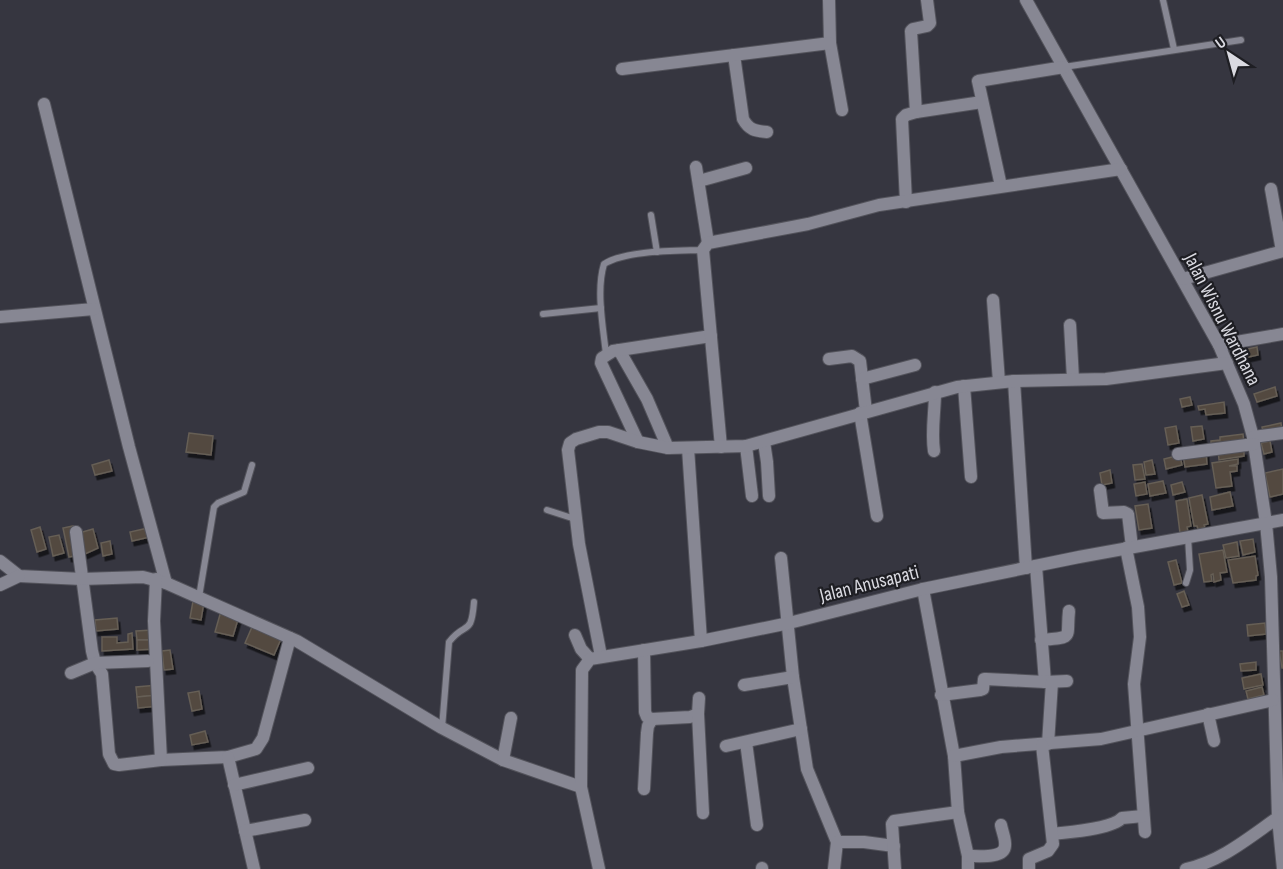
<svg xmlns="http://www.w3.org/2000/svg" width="1283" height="869" font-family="'Sofia Sans Condensed',sans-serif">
<defs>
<filter id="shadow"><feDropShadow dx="2.5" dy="4.5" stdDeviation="0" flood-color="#0009"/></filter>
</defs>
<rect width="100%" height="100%" fill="#363640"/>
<g fill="#524a41" stroke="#665e55" stroke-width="1.5" filter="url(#shadow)">
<path d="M1257 347 1258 355 1235 360 1234 352Z"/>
<path d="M1275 387 1277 396 1257 402 1254 394Z"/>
<path d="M1190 397 1192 405 1182 407 1180 399Z"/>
<path d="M1224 402 1225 413 1206 415 1205 409 1199 410 1198 406Z"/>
<path d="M1281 423 1282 430 1264 434 1262 427Z"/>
<path d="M1176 426 1179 443 1168 445 1165 428Z"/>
<path d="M1202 426 1204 439 1193 441 1191 427Z"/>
<path d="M189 433 213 436 211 455 186 452Z"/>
<path d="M1243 434 1244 444 1211 447V441L1220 440V437Z"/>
<path d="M1270 441 1272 452 1264 454 1261 443Z"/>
<path d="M1218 450 1244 451V456L1219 460Z"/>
<path d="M1206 452 1207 464 1185 467 1183 455Z"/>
<path d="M1180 455 1182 465 1166 469 1164 459Z"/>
<path d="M1238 459V464L1229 466H1237V471L1230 472 1232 486 1216 488 1212 463Z"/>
<path d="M109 460 112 471 95 475 92 465Z"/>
<path d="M1152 460 1155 474 1146 475 1144 462Z"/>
<path d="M1142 464 1145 479 1135 480 1133 465Z"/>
<path d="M1283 469V494L1270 497 1265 473Z"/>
<path d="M1110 470 1112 483 1102 485 1100 473Z"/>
<path d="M1163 481 1166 493 1150 496 1148 484Z"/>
<path d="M1145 482 1147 494 1136 496 1134 484Z"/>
<path d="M1182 482 1185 492 1173 495 1171 485Z"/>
<path d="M1230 492 1233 506 1212 510 1210 497Z"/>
<path d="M1202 495 1208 524 1204 525 1205 528 1198 529 1197 526H1194L1189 498Z"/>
<path d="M1187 499 1191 526 1187 527 1188 532 1180 533 1176 501Z"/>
<path d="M1148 504 1152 528 1139 530 1135 506Z"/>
<path d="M73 526 79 555 69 557 63 528Z"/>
<path d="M40 527 46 549 37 552 31 530Z"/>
<path d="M148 528 150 537 132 541 130 532Z"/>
<path d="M93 529 98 548 85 554 79 533Z"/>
<path d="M59 535 64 553 53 556 49 537Z"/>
<path d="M1253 539 1255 552 1243 555 1240 541Z"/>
<path d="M110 541 112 554 103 556 101 543Z"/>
<path d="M1237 542 1239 556 1226 558 1223 545Z"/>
<path d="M1223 550 1227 572 1220 573 1221 580 1214 582 1213 574 1211 575 1212 581 1204 582 1199 554Z"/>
<path d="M1255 556 1258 575 1256 576V580L1233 583 1228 560Z"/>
<path d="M1176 560 1182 583 1174 585 1168 562Z"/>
<path d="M1184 591 1189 605 1182 607 1177 594Z"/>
<path d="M193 601 204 602 201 620 190 618Z"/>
<path d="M221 611 239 616 233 636 215 632Z"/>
<path d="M117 618 118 629 96 631 95 620Z"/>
<path d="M1265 623 1266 634 1248 636 1247 625Z"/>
<path d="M252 627 281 639 274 655 245 643Z"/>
<path d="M152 630V640H137L136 631Z"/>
<path d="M132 633 133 649 102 651V637H117V643L128 642V634Z"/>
<path d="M137 640H155L156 649 137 650Z"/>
<path d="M170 650 173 669 164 670 162 651Z"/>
<path d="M1279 651H1283V668H1282Z"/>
<path d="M1256 662V670L1241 671 1240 664Z"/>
<path d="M1261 674 1263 685 1244 689 1242 678Z"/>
<path d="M158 685V695L137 697 136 687Z"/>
<path d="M1262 687 1264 695 1248 699 1246 691Z"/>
<path d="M199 691 202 709 192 711 188 693Z"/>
<path d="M158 695 159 706 138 708 137 697Z"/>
<path d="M205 731 208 742 192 745 190 735Z"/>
</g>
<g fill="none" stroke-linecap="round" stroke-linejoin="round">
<g stroke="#53535b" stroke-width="8">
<g id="lane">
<path d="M1163 0 1174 49"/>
<path d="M1064 67 1241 40"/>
<path d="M651 215 657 252"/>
<path d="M543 314 601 308"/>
<path d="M606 354C603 327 596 290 604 264 626 250 676 251 703 250"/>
<path d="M547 510 575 519"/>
<path d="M1186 583 1190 570 1188 537"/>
<path d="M199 597 214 507 218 503 244 492 252 465"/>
<path d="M442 728 449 642C466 620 471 638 474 602"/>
</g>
</g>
<g stroke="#53535b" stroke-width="14">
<g id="street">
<path d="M829 0 830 43 842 110"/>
<path d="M1026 0 1219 345 1244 404 1253 437 1266 523 1271 577 1278 818 1283 869"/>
<path d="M734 55 743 119C749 130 755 131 767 132"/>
<path d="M622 69 830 43"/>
<path d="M44 104 129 447 166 583"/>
<path d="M916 112 982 102"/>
<path d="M696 167 708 243"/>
<path d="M699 181 746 168"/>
<path d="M1001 186 978 81 1064 67"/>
<path d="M1271 189 1282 251"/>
<path d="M906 202 902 119 906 115 916 112 911 31 913 29 927 26 930 23 927 0"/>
<path d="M1183 279 1283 251"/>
<path d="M993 300 999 382"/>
<path d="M0 317 94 309"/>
<path d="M1070 325 1073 379"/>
<path d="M1219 345 1283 334"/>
<path d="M619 350 647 399 668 448"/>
<path d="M829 359 852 356 860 361 866 411"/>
<path d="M862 379 915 365"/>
<path d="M1014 381 1026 568"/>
<path d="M964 386 971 477"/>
<path d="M860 413 877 516"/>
<path d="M1253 437 1283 433"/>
<path d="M638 442 601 363 602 358 613 351 711 336"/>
<path d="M764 442 767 462 769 496"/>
<path d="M746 446 752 496"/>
<path d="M721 447 703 250 708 243 808 224 879 205 1121 169"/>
<path d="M688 448 701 641"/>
<path d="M934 451C931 431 935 412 935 392"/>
<path d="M1178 454 1254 444"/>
<path d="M1100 490 1103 513 1124 512 1128 514 1132 547"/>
<path d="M76 532 92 651 95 663 102 674 109 754 114 764 119 765 161 760 228 757 256 749 263 738 290 638"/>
<path d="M1126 548 1138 607 1140 637 1134 684 1145 832"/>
<path d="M781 558 793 677 807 769 837 842 834 869"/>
<path d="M0 561 19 576 82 579 143 577 166 583 297 641 442 728 503 760 581 787"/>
<path d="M1036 566 1045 682"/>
<path d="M156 579 154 621 161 760"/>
<path d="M0 585 19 576"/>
<path d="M923 589 954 756 958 812 968 856V869"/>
<path d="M575 635 581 649 590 659"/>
<path d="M1041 640C1075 637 1066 639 1069 611"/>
<path d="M644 650 645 712 647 717 652 719 690 717 698 714 699 698"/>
<path d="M601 656 579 544 568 450 570 443 576 439 599 432H608L638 442 668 448 746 446 957 387 1014 381 1106 379 1227 363"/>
<path d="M71 673 95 663 148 661"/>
<path d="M744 685 793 677"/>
<path d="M941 695 980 690 983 689 984 679H986L1045 682 1067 681"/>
<path d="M698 714 703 813"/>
<path d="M1208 714 1214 741"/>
<path d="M746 742 757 825"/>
<path d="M1048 744 1052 682"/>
<path d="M726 746 801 729"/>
<path d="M954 756 1001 747 1101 739 1273 700"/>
<path d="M228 757 254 869"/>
<path d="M503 760 511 718"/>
<path d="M234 785 308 768"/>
<path d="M644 789 647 733 648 726 652 719"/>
<path d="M245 831 305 820"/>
<path d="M1053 834C1069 832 1112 829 1122 818L1143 816"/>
<path d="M837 842H864L894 846"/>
<path d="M968 856C977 856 1004 859 1005 846 1006 840 1002 831 1001 825"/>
<path d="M762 868V869"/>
<path d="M599 869 581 787 582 670 590 659 701 641 789 623 923 589 1079 557 1283 520"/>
<path d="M895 869 892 824 894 821 958 812"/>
<path d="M1029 869V859L1048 851 1053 844 1042 745"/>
<path d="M1186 869C1223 861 1252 835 1283 814"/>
</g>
</g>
<use href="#lane" stroke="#878793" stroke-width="6"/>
<use href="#street" stroke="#878793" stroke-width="12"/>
</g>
<g text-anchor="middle" stroke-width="4.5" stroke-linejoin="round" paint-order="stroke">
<g font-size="20" fill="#dadae1" stroke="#1e1e23">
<text transform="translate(1223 319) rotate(63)" y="7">Jalan Wisnu Wardhana</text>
<text transform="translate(869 583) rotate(-14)" y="7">Jalan Anusapati</text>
</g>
</g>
<g transform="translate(1229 54) rotate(324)" stroke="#1e1e23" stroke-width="4.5" paint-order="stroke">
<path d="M0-4.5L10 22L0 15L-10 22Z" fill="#dadae1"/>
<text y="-9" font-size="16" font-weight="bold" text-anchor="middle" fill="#dadae1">U</text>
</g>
</svg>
